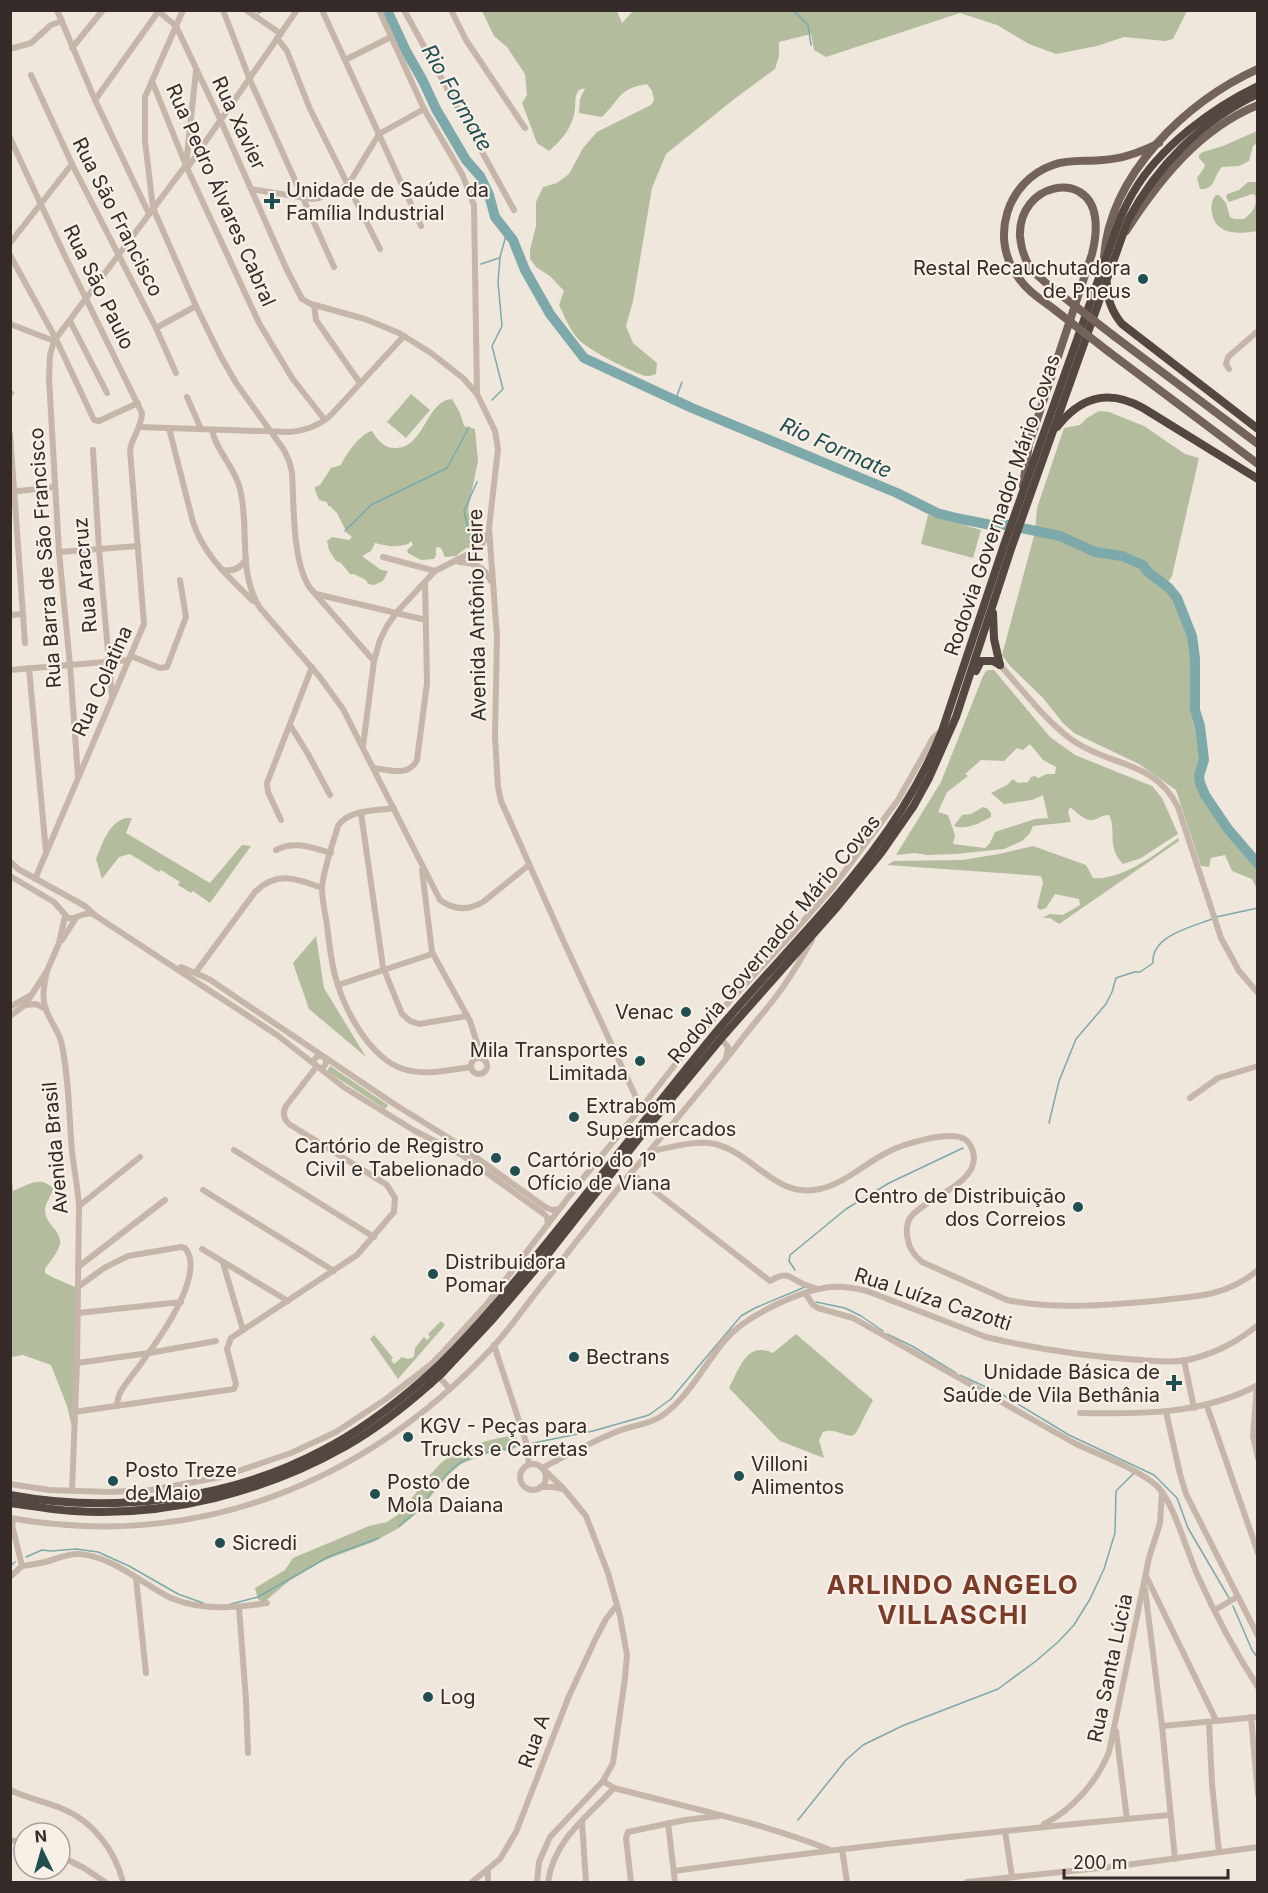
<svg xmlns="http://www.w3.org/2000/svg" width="1268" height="1893" font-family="Inter,sans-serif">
<rect width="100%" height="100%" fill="#efe6dc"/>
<g fill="#b3bd9d" fill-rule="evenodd">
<path d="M633 11V10L1187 11 1173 39 1165 41 1124 37 1097 46 1056 54 1029 44 997 25 960 13 826 57 814 50 811 34 779 42V56L775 69 733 100 666 154 652 188 633 301 626 326 633 343 657 363 656 374C651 376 647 377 642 375 625 368 594 353 580 341 570 331 565 317 559 305L564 291 551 277 536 267 530 259V250L536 226V202L543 187 557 183 569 174 583 148 597 132 651 105 654 100 652 91 647 84C617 89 621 99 602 117L579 113 580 99 585 88 579 90C574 97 576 100 575 109 573 127 562 140 549 151L537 143 522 103 527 95 525 74 507 47 494 36 482 11H617L622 23Z"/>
<path d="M1257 131V143L1253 146 1249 161 1239 166 1222 167C1213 176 1216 190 1200 189L1197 178 1204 168 1205 165 1199 158V155L1203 152 1223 146Z"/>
<path d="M1248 182H1257V231C1240 234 1216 236 1212 213 1211 206 1211 201 1216 195H1219L1226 203 1230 217 1234 219H1244C1252 213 1258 206 1255 195L1252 194 1229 202 1226 197 1227 194 1239 190Z"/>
<path d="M411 394 430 410 406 438 387 422Z"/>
<path d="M452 399 460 413 464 426 475 429 478 461 468 509 475 547 466 548 456 556 445 557 441 548 437 547 436 548V555L434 559 421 560 408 553 407 550 413 545 411 541 408 544C394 548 388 546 375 543L371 551 362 556 381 570 388 571 383 581 374 585 368 584 366 580 354 574H350L341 563 336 561 329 550 327 541 332 537 349 540 352 537 347 533 337 513 330 506H328L327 502 319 500 315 490V487L320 485 331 468 341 465C345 455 361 433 372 431 378 441 385 449 397 448 425 446 426 401 452 399Z"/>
<path d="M1099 411 1109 412 1144 426 1185 454 1199 458 1172 576 1166 585 1177 598 1192 636 1195 659V710L1200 726 1204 760 1199 776 1200 783 1205 795 1228 829 1257 864V889L1252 879 1232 871 1225 855 1211 858 1209 867 1201 866 1176 790 1139 764 1074 733 1063 723 1043 698 1010 666 1002 655 1035 532 1037 508 1064 428 1080 425 1087 418Z"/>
<path d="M928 515 981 530 973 558 921 544Z"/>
<path d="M989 670H994L1050 737 1075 755 1152 786 1162 798 1178 834 1141 858 1123 864C1106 847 1117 828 1109 815 1102 815 1100 818 1093 820 1085 822 1077 812 1070 807L1068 812 1071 822 1033 826 1030 833 1022 841 1004 849 956 854 927 855 915 853 896 855 941 782 983 676 986 671ZM1030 744 1043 760 1056 767 1055 774H1047L1038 778 1035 776 1031 777 1028 782 1018 783 1013 779 1007 785 991 793 1004 804 1032 800 1043 795 1048 818 1035 819 995 832 990 843 985 848 953 844 955 835 948 815 938 812 947 792 968 776 965 774 981 760 1004 761 1017 748 1023 750Z"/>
<path d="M983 807 988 809 991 813V817C980 823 967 830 954 826L962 815 971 814Z"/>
<path d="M126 818H132L126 833 210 883 242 845 251 846 210 903 193 891 191 893 178 885 180 882 161 870 159 872 130 854 119 857 102 879 96 859C103 843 108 823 126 818Z"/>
<path d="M1178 838 1179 841 1059 924 1050 918H1042L1050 914 1063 915 1080 905 1079 899 1055 894 1046 908 1040 910 1037 907 1043 883 1041 876 887 865 894 861 962 860 999 854 1033 846 1086 865 1093 878C1121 881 1156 854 1178 838Z"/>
<path d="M316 936 324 988 366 1057 309 1009 293 963Z"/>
<path d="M330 1066 388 1105 385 1109 327 1071Z"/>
<path d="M11 1173 13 1191C27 1185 40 1175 53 1188 52 1196 45 1202 45 1210 45 1225 62 1230 60 1244 58 1253 49 1262 45 1269V1273L52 1277 75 1287V1347L72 1427 67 1406 51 1365 23 1355 11 1357Z"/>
<path d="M441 1321 445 1325 398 1379 370 1339 374 1335 393 1358 391 1360 394 1364 402 1357 408 1359 414 1357 415 1348 424 1337 427 1340 430 1337 428 1334Z"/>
<path d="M796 1334 873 1400 856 1433 852 1436C841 1435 834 1428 823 1432L819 1440 824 1458 780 1441 729 1388C740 1368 746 1341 773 1353Z"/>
<path d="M516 1435C516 1443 517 1447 510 1452L501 1450 483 1455 461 1464 447 1476 418 1512 399 1528 373 1542 322 1561 289 1581 263 1603 258 1599 255 1588 285 1570 293 1558 369 1526 387 1522 399 1514 423 1484 422 1481C430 1476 435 1469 442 1462 464 1445 489 1440 516 1435Z"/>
</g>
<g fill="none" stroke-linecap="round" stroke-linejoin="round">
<g stroke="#7da9aa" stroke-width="1.5">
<path d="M793 10 808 25 811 45"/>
<path d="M258 13 265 10"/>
<path d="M481 264 499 258"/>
<path d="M492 400 503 389 492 346 502 326 498 282 500 257 507 232"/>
<path d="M675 401 682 382"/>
<path d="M345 531 371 505 447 468 469 427"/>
<path d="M472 546 464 511 477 482"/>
<path d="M1216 917 1258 908"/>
<path d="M1049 1123 1059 1081 1076 1039 1106 1004 1112 992 1116 978 1134 972H1140L1153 963C1151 936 1191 927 1212 919"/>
<path d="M795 1270 789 1261 790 1255 846 1209 889 1183 963 1148"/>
<path d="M816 1302 845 1308 861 1316 883 1331"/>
<path d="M887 1334 912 1346 956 1373"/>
<path d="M960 1375 1003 1395 1069 1435 1154 1475 1177 1498 1188 1528 1229 1598"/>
<path d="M533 1443 593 1431 649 1415 671 1399 741 1316 755 1308 805 1287"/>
<path d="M399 1526C406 1520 414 1514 420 1507 432 1493 442 1476 457 1465 473 1452 499 1450 519 1446"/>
<path d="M26 1557 42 1550 51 1551 76 1549 98 1552 129 1566 178 1594 203 1603"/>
<path d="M10 1566 15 1562"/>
<path d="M231 1604 258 1597 330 1556 379 1538"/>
<path d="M1233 1606 1252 1650 1258 1658"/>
<path d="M798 1820 846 1760 863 1745 902 1726 998 1689 1036 1661 1058 1642 1074 1625 1090 1599 1104 1569 1115 1533 1116 1491 1134 1473"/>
</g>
<path stroke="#7da9aa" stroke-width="10" d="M387 10 406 51 423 81 436 109 466 160 480 176 489 195 495 217 513 240 525 270 550 314 584 358 692 408 897 493 937 513 956 518 991 525H1007L1060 536 1095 552 1122 556 1143 565 1148 572 1169 588 1177 598 1192 636 1195 659V710L1200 726 1203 751 1204 760 1199 776 1200 783 1205 795 1228 829 1258 864"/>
<g stroke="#c6b6a9" stroke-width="6">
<path d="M57 10 95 100 149 214"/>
<path d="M157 10 176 26 220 119 286 268 302 299 311 304 365 319 399 333 431 353 463 378 477 394"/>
<path d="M183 10 145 97V141L153 208 196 306 220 355 236 383 284 450 289 461 292 472C294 504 292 562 310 588L374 661"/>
<path d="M223 10 250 80 334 267"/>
<path d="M246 10 281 34"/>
<path d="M322 10 421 226"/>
<path d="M379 10 424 109 462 174 474 205 477 394 495 431 498 449 489 528 497 636 495 736 498 787 501 801 563 940 641 1108"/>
<path d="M404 10 514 210"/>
<path d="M451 10 466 40 525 128"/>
<path d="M277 38 287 51 310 109 380 249"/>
<path d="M72 48 103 10"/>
<path d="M10 49 31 43 51 25 62 21"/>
<path d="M345 60 391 37"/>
<path d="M31 75 72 164 156 328 176 373"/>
<path d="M152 81 187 168 259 323 292 378 325 420"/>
<path d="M95 100 158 12"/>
<path d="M10 138 64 254 142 413C142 427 132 437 130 450L144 624 35 879"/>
<path d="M188 167 297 10"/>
<path d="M251 189 312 199 319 198 348 185 379 134 424 109"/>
<path d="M10 243 72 164"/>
<path d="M10 255 56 339 94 420 99 421 138 403"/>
<path d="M314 305 316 320 360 383"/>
<path d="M70 321 107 393"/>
<path d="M10 324 54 341"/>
<path d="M156 328 196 306"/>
<path d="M1229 369 1226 364 1228 357 1258 331"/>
<path d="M10 394 11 393"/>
<path d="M187 397 201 429"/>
<path d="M139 427 289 432C305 431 318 426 330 416L404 336"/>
<path d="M169 428 193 522C204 556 229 577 253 601"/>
<path d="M212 430C216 451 235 467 240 489 250 528 237 572 260 608L319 676 343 709 440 900C454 910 468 911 483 902L529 865"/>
<path d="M10 434 25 643"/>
<path d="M93 450 99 549 112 697"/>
<path d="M10 492 55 487"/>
<path d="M59 552 138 546"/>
<path d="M383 557 435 571"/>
<path d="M459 562C474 563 484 566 491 581"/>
<path d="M222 570C233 572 241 568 246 559"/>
<path d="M316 594 426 620"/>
<path d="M10 615 23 614"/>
<path d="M131 656 160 668 167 667 186 617 180 580"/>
<path d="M1000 665C1022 689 1048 724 1075 742 1113 767 1155 761 1178 807L1221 938 1239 971 1258 993"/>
<path d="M29 668 46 852"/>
<path d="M10 670 129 660"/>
<path d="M290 725 308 754 330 795"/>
<path d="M363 746 374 661 380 640 387 626 396 613 435 571 480 548 487 535"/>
<path d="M374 768C389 770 409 777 417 760L427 683 425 582"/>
<path d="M78 776 70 665 59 552 49 378 50 355 54 341 186 165 196 71"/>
<path d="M394 808C376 811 349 809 338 826 333 843 323 871 322 888 322 900 325 913 327 925 329 943 331 962 336 979 345 1011 370 1058 403 1069 425 1076 449 1070 471 1067"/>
<path d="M361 813 383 967 402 1014 410 1021 419 1024 467 1016"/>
<path d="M281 820 268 792 267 783 312 667"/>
<path d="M276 850C295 840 312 848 331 853"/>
<path d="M10 861 18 869 85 906 96 916 277 1035 345 1088 415 1131 462 1155 544 1214 547 1217 548 1224"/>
<path d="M422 870 432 952 470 1021 478 1046V1058"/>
<path d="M10 876 54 902 68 918C78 920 82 911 93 914"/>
<path d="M62 940 76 918"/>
<path d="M181 967 209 979 391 1102 452 1140 545 1207 552 1210 559 1209"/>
<path d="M47 971C44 984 41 999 47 1012 51 1022 58 1031 61 1041 69 1075 69 1117 72 1151 74 1170 78 1188 79 1206L77 1363 72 1491"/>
<path d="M196 972 255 892C277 870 297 879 322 888"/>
<path d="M338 985 432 954"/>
<path d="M25 1005 36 1004 46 1009"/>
<path d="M10 1007 29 996"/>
<path d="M10 1016 25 1005 47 971 59 943 65 916"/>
<path d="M722 1040 728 1047 726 1059"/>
<circle cx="320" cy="1062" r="6"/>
<circle cx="479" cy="1066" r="8"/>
<path d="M1190 1098 1218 1078 1258 1066"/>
<path d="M234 1150 374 1237"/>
<path d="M652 1151C672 1147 695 1140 715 1144 755 1154 775 1199 820 1189 846 1183 865 1163 888 1152 903 1144 952 1129 966 1140 971 1144 973 1150 974 1157 975 1186 924 1198 910 1218 906 1225 906 1232 908 1240 909 1249 915 1256 922 1262L1007 1300C1054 1310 1115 1305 1163 1300 1179 1298 1197 1297 1213 1293 1229 1289 1245 1281 1258 1270"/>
<path d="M631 1173 770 1281C787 1271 788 1276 803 1284 808 1286 813 1287 818 1289"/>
<path d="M203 1190 334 1271"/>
<path d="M79 1206 140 1157"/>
<path d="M202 1249 288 1301"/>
<path d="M223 1263 243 1330"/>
<path d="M78 1267 165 1200"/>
<path d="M78 1287 104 1268 128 1256 181 1247 185 1248C206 1272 162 1335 147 1355 139 1368 127 1380 120 1393 118 1397 118 1402 116 1406"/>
<path d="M805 1293 813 1305 818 1308 853 1318 1076 1444C1100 1455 1138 1469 1157 1486 1173 1501 1187 1552 1197 1574 1214 1612 1235 1652 1258 1687"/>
<path d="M78 1313 181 1302"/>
<path d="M494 1345 526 1442 529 1464"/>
<path d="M1184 1360 1194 1408"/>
<path d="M77 1363 149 1353 216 1341"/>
<path d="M437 1375 450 1389"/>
<path d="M1257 1386 1253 1436 1258 1458"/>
<path d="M1207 1406 1258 1553"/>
<path d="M74 1412 234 1389 236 1384 227 1349 231 1338 357 1255 394 1212 395 1198 387 1185 289 1124C284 1119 282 1113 286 1106L317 1066"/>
<path d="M1166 1412 1180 1474 1186 1494 1258 1636"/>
<path d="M1080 1413C1141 1414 1202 1415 1258 1385"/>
<circle cx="533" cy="1477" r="13"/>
<path d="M10 1484 49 1490 110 1492 151 1490 221 1477 291 1453 336 1432 386 1399 429 1366 443 1352 486 1305 584 1177 641 1108 700 1033 792 934 833 887 898 800 933 738 941 731"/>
<path d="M540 1487H553L563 1489"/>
<path d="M10 1518C197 1551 364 1484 492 1348 508 1331 521 1312 535 1294 567 1254 598 1213 630 1174 669 1128 708 1083 745 1035 759 1017 775 1000 787 981 796 968 804 954 812 940"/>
<path d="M14 1519 12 1525 22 1566"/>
<path d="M22 1566C29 1565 37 1564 45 1562 57 1559 67 1553 80 1554 114 1557 142 1584 171 1598 202 1611 235 1608 267 1603"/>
<path d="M1146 1576 1216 1720"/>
<path d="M10 1577 22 1566"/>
<path d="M136 1578 146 1673"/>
<path d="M1145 1589 1162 1726 1175 1859"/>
<path d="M239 1607 246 1700 248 1753"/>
<path d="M1215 1610 1237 1597"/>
<path d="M1251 1717 1258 1794"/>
<path d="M1209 1722 1212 1784 1219 1852"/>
<path d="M1162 1726 1258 1717"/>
<path d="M1116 1731 1127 1819"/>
<path d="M603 1781 614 1788C686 1807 759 1822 828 1849"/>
<path d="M10 1790C27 1798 46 1802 63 1809 94 1822 115 1851 123 1882"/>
<path d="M582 1822 586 1882"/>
<path d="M668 1823 675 1882"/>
<path d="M1044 1824C1072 1810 1097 1782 1109 1752L1149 1558 1160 1523 1162 1492"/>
<path d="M1005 1831 1012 1877"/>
<path d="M10 1840 24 1843"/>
<path d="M842 1849 847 1882"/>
<path d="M60 1856 84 1868 105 1882"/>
<path d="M674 1871C839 1848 1005 1830 1170 1815"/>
<path d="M472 1882 500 1859 516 1832 569 1696 596 1638 606 1619 617 1605"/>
<path d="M488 1882V1870"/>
<path d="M537 1882 539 1862 550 1837 603 1781 613 1763 625 1678 627 1655 620 1616 608 1573 586 1516 563 1488 542 1468C566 1456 591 1442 616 1432 630 1426 647 1425 660 1417 688 1399 704 1365 725 1340 745 1316 799 1291 830 1287 842 1286 855 1288 867 1291L986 1337C1036 1349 1090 1357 1141 1360 1158 1361 1176 1363 1192 1359 1218 1352 1237 1342 1258 1325"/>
<path d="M548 1882C554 1840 586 1818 614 1788"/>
<path d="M631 1882 626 1838 628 1832 685 1820 719 1816"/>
<path d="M967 1882 1119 1866 1258 1847"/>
</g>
<g stroke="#74635a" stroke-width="8">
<path d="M1126 231C1159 180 1199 129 1258 105"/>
<path d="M1104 257C1110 175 1186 101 1258 69"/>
<path d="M1055 310C1042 300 1027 291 1018 277 989 238 1007 181 1053 165 1069 159 1086 162 1103 160 1123 159 1141 152 1159 143"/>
<path d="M1114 336 1258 444"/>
<path d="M1109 352 1258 464"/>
<path d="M1023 486 1029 444 1092 254C1095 242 1097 229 1095 217 1088 169 1018 183 1020 236 1021 247 1024 258 1030 267 1038 278 1050 286 1061 295"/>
</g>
<g stroke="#544640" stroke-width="8">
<path d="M1107 284C1107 299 1112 312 1122 324L1258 429"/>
<path d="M1057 427C1081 396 1109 389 1143 408L1258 479"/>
<path d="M993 613 994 639 1000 665"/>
<path d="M976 671 981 661H993L1000 665"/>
<path d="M437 1367C473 1332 505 1294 537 1255 596 1183 653 1109 712 1037 793 939 895 851 942 731L1004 545 1121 216C1125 208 1129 199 1134 191 1160 147 1212 108 1258 86"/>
<path d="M442 1373 492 1320 544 1259 647 1128 724 1035 837 907 881 853 913 807 929 778 956 717 1011 549 1128 220C1157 166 1201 121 1258 94"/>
<path d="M10 1495C113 1514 228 1500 321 1451 359 1432 393 1406 425 1378"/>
<path d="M10 1503C32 1506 53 1510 74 1511 167 1517 265 1492 346 1446 376 1429 404 1407 430 1384"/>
</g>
<g stroke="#74635a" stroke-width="8">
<path d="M1061 295 1114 336"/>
<path d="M1055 310 1109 352"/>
</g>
<g stroke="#544640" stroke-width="8">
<path d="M425 1378 437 1367"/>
<path d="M430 1384 442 1373"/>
</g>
</g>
<g fill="#214f51" stroke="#f7f0e7" stroke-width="2">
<path d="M269 192h6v6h6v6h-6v6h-6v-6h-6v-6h6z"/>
<circle cx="1143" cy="279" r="6"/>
<circle cx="686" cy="1012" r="6"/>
<circle cx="640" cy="1061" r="6"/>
<circle cx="574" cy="1117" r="6"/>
<circle cx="496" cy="1158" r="6"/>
<circle cx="515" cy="1171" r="6"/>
<circle cx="1078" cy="1207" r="6"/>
<circle cx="433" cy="1274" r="6"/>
<circle cx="574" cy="1357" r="6"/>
<path d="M1171 1374h6v6h6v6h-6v6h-6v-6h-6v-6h6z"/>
<circle cx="408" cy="1437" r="6"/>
<circle cx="739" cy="1476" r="6"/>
<circle cx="113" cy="1481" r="6"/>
<circle cx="375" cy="1494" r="6"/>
<circle cx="220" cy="1543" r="6"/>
<circle cx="428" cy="1697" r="6"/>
</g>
<g text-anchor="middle" stroke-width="4.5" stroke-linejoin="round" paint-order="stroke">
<g font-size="20" fill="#342b28" stroke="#f7f0e7">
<text transform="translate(239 123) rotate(65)" y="7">Rua Xavier</text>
<text transform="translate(221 195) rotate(66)" y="7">Rua Pedro Álvares Cabral</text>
<text transform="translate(118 217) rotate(63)" y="7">Rua São Francisco</text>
<text transform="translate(99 287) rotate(64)" y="7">Rua São Paulo</text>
<text transform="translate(1002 505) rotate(-71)" y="7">Rodovia Governador Mário Covas</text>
<text transform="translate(45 558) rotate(-94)" y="7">Rua Barra de São Francisco</text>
<text transform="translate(85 575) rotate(-95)" y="7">Rua Aracruz</text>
<text transform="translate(477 615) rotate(-91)" y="7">Avenida Antônio Freire</text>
<text transform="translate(102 681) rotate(-66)" y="7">Rua Colatina</text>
<text transform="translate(774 939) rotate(-50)" y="7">Rodovia Governador Mário Covas</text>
<text transform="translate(55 1148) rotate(-95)" y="7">Avenida Brasil</text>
<text transform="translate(933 1299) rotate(18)" y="7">Rua Luíza Cazotti</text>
<text transform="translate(1110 1668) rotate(-78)" y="7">Rua Santa Lúcia</text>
<text transform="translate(534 1741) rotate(-70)" y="7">Rua A</text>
</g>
<g font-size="20" fill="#342b28" stroke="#f7f0e7" text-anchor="start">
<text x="286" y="197">Unidade de Saúde da<tspan x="286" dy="23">Família Industrial</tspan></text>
<text x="1131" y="275" text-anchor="end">Restal Recauchutadora<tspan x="1131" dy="23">de Pneus</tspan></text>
<text x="674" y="1019" text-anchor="end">Venac</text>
<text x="628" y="1057" text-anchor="end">Mila Transportes<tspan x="628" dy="23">Limitada</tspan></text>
<text x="586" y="1113">Extrabom<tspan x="586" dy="23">Supermercados</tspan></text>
<text x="484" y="1153" text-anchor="end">Cartório de Registro<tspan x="484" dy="23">Civil e Tabelionado</tspan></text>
<text x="527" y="1167">Cartório do 1º<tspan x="527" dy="23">Ofício de Viana</tspan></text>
<text x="1066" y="1203" text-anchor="end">Centro de Distribuição<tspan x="1066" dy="23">dos Correios</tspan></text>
<text x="445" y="1269">Distribuidora<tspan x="445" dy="23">Pomar</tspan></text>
<text x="586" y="1364">Bectrans</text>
<text x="1160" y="1379" text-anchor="end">Unidade Básica de<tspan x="1160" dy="23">Saúde de Vila Bethânia</tspan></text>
<text x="420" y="1433">KGV - Peças para<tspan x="420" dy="23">Trucks e Carretas</tspan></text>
<text x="751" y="1471">Villoni<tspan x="751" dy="23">Alimentos</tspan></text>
<text x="125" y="1477">Posto Treze<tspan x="125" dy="23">de Maio</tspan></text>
<text x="387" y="1489">Posto de<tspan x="387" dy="23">Mola Daiana</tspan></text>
<text x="232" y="1550">Sicredi</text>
<text x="440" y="1704">Log</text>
</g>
<g font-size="21" font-style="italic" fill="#214f51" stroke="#f7f0e7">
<text transform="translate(457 98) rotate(60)" y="7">Rio Formate</text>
<text transform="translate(836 448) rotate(24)" y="7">Rio Formate</text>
</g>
<g font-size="26" font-weight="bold" letter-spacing="1.5" fill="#7b3b29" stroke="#f7f0e7">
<text x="953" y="1594">ARLINDO ANGELO<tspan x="953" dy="30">VILLASCHI</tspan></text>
</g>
</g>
<rect width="1268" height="1893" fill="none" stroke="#342b28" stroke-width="24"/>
<g transform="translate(42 1851) rotate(355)"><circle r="28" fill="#f7f0e7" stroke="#a9a19b" stroke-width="1.5"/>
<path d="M0-4.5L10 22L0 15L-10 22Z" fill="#214f51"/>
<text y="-9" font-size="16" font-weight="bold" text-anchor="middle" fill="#342b28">N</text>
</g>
<path d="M1064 1869v9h164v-9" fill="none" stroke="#342b28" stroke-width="3"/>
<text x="1073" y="1869" font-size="18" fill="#342b28" stroke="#f7f0e7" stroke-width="4.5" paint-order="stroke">200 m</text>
</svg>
